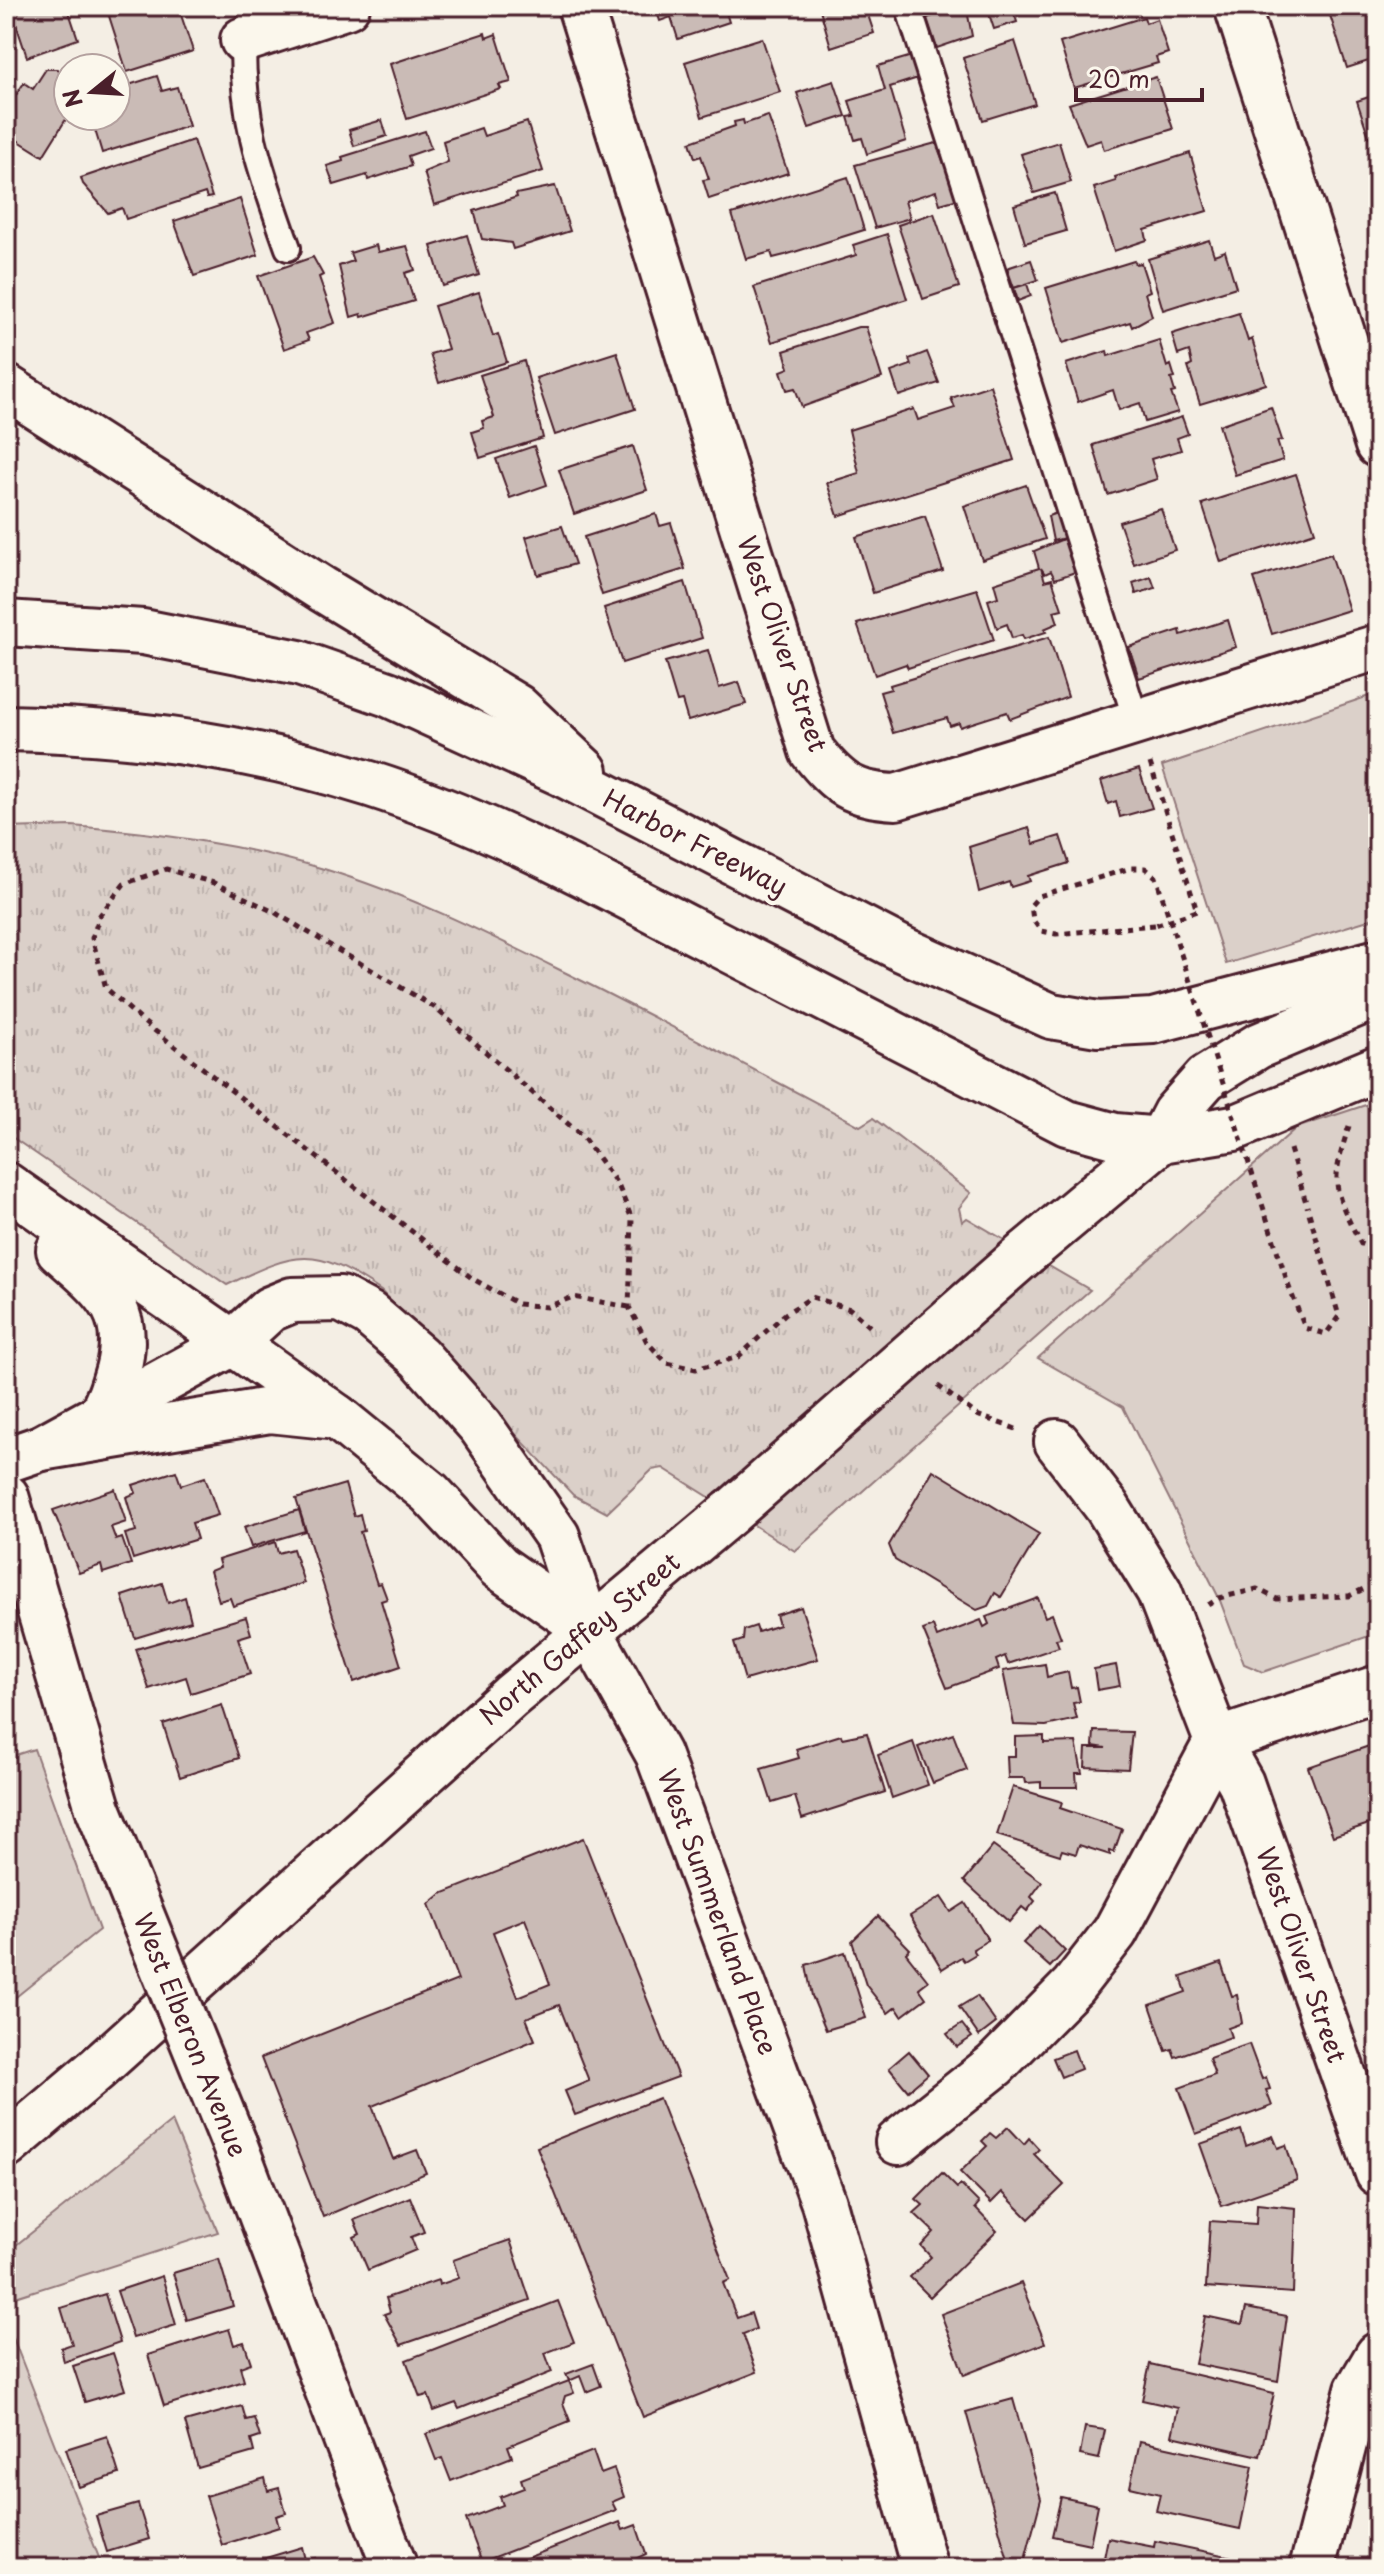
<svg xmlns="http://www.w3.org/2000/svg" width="1384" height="2574" font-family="'Playpen Sans',sans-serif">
<defs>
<pattern id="grass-tufts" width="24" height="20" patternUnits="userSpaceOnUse" patternTransform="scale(2)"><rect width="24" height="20" fill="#dbd0c9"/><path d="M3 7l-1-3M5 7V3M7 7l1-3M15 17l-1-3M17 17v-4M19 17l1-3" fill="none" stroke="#bdb2ad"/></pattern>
</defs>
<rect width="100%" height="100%" fill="#f4eee4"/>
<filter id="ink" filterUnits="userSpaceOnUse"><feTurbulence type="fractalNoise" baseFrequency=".0125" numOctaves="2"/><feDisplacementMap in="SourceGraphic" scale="16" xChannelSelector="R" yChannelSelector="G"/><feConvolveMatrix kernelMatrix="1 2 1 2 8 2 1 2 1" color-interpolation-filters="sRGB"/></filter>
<g filter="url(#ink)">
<path fill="url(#grass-tufts)" stroke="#92787a" stroke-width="2" d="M72 826C158 833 241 844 324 869 406 894 482 931 558 969 660 1019 760 1073 860 1126L873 1118 971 1193 959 1208 962 1222 967 1218 1090 1290 795 1551 663 1468 652 1470 607 1513 573 1495 381 1291C314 1245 297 1251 227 1285L6 1133V828Z"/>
<g fill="#dbd0c9" stroke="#92787a" stroke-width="2">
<path d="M1378 693V917L1226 964 1162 766Z"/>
<path d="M1378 1101V1633L1263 1672 1244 1664 1219 1598 1123 1407 1038 1358 1296 1128Z"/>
<path d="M34 1749 99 1930 6 2005V1758Z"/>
<path d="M172 2121 218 2232 6 2300V2253Z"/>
<path d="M6 2320 103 2568H6Z"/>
</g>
<g fill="#cabbb6" stroke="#4a1f2b" stroke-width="2" fill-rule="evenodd">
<path d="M18 6H67L78 39 27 57 11 9Z"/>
<path d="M139 6H178L193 51 127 72 109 16Z"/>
<path d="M655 6H724L729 22 678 39 671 17 660 21Z"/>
<path d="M781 6H796L797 9 783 13Z"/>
<path d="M819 6H865L874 33 831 47Z"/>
<path d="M963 6 964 11 967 10 972 36 937 48 927 18Z"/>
<path d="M1012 6 1017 22 994 29 987 8Z"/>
<path d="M1327 6H1378V58L1347 68Z"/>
<path d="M1144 17 1146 23 1157 19 1168 53 1156 57 1158 63 1074 88 1060 43Z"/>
<path d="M485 33 486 38 496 34 511 82 499 85 501 89 407 119 390 64Z"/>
<path d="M762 38 780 92 702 117 685 62Z"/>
<path d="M1015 41 1035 104 983 120 963 58Z"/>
<path d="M912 56 918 78 890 87 906 141 867 154 862 138 855 140 848 117 854 116 849 101 885 90 878 66Z"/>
<path d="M46 69H57L68 82V116L43 156 6 133V110L24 83 33 89Z"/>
<path d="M157 76 162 91 177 87 189 126 102 153 95 130 102 128 98 116H116V89Z"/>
<path d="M1156 77 1173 129 1104 150 1101 140 1086 145 1069 104Z"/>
<path d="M834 81 846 116 809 128 797 93Z"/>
<path d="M1378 94V134L1369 137 1357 101Z"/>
<path d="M768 116 788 173 709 199 703 180 709 179 701 156 695 158 690 142 735 126 734 122 743 120 744 124Z"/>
<path d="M382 120 387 136 354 146 349 130Z"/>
<path d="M527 122 543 171 434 205 424 172 448 162 443 141 481 128 484 136Z"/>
<path d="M425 131 431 148 408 156 411 166 368 180 367 175 334 185 327 166 343 161 342 157Z"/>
<path d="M193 140 212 197 207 198 205 193 126 219 122 208 108 213 83 184 81 178Z"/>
<path d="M1059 142 1071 182 1034 193 1021 154Z"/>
<path d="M936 143 958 199 940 204 936 191 905 201 910 218 875 228 855 165Z"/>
<path d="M1190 153 1207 211 1145 230 1147 240 1114 251 1094 188 1116 181 1115 177Z"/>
<path d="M848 177 864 230 785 255 773 258 771 252 746 259 732 214Z"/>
<path d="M555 186 570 231 513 249 511 243 482 239 474 211 517 197 516 194Z"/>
<path d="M1055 193 1066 231 1025 243 1014 205Z"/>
<path d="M240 199 258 255 194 276 174 221Z"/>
<path d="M934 213 959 287 923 299 898 225Z"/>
<path d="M887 234 907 299 772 342 754 287 856 255 853 245Z"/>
<path d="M467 235 479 275 443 286 431 246Z"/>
<path d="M1209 240 1214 255 1225 251 1236 287 1163 310 1148 259Z"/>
<path d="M376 245 378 252 407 246 415 270 405 273 414 301 362 317 361 314 351 317 339 266 353 261 350 253Z"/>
<path d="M313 257 323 275 319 277 335 323 306 333 309 340 284 349 258 276Z"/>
<path d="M1031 260 1038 280 1014 288 1007 268Z"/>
<path d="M1134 261 1136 264 1141 263 1150 291 1145 293 1152 316 1132 327 1130 322 1063 343 1046 288Z"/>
<path d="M1027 284 1031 296 1018 301 1014 288Z"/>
<path d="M479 292 493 336 498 334 507 362 439 383 430 354 448 349 434 306Z"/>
<path d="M1239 313 1248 341 1252 339 1266 384 1200 404 1188 367 1192 365 1189 351 1178 355 1172 334Z"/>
<path d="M858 327H866L882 378 802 407 795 388 787 390 781 371 789 368 784 351Z"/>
<path d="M1159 340 1167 367 1171 365 1175 378 1171 379 1175 392 1171 393 1178 412 1145 422 1140 403 1119 410 1113 390 1078 402 1066 364 1107 351 1108 356Z"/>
<path d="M617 352 635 409 555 435 536 378Z"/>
<path d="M927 352 939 383 899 396 891 372 911 365 909 359Z"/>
<path d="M524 361 543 438 480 458 472 432 484 428 482 421 494 417 480 375Z"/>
<path d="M990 385 1014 460 838 516 827 483 859 473 849 430 914 409 918 420 955 408 951 398Z"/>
<path d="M1271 407 1282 440 1277 441 1283 460 1235 475 1219 425Z"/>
<path d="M1182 417 1188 434 1177 438 1181 450 1151 459 1157 479 1108 495 1093 445Z"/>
<path d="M534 446 547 485 510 498 496 459Z"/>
<path d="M633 446 647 490 574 514 559 470Z"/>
<path d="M1296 474 1315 532 1221 562 1202 504Z"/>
<path d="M1026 485 1045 539 982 560 964 506Z"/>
<path d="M1161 509 1175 550 1134 564 1119 522Z"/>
<path d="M1063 511 1068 537 1053 541 1048 516Z"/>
<path d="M656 514 660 526 671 523 685 569 602 595 584 537Z"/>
<path d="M925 516 943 571 873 593 856 537Z"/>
<path d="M562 526 575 564 538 575 526 537Z"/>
<path d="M1068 537 1078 571 1055 579 1051 571 1045 574 1041 568 1045 581 1052 579 1062 609 1054 611 1058 623 1044 629 1046 632 1024 639 1022 635 1012 638 1007 624 997 628 988 600 998 597 994 583 1039 568 1034 551Z"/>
<path d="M1331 554 1349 610 1272 634 1254 578Z"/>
<path d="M1151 577 1155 588 1136 594 1133 583Z"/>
<path d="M685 582 702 638 622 663 604 608Z"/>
<path d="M977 589 994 640 908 668 906 664 875 675 857 624Z"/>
<path d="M1228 620 1236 647 1139 678 1129 647 1180 630 1181 635Z"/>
<path d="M1049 637 1068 697 1010 719 1007 712 960 727 959 723 950 726 947 718 893 733 880 692 891 689 890 685Z"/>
<path d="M708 650 719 688 739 682 746 704 688 721 682 701 677 702 665 662Z"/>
<path d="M1139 769 1152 808 1120 817 1116 801 1108 804 1101 781Z"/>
<path d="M1029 828 1034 844 1060 836 1069 863 1028 876 1030 881 1011 887 1009 882 979 892 969 847Z"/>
<path d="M933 1470 1039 1534 1001 1597 995 1593 988 1606 977 1610 895 1560 889 1545Z"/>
<path d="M176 1471 181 1485 205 1477 218 1515 192 1523 197 1539 133 1559 125 1534 136 1531 126 1497 136 1493 133 1485Z"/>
<path d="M345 1484 354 1516 360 1514 364 1531 360 1532 377 1584 381 1583 387 1599 381 1601 401 1666 354 1682 296 1499Z"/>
<path d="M115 1489 126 1522 111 1527 116 1540 122 1538 131 1564 103 1573 101 1565 79 1573 53 1510Z"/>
<path d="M299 1510 305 1531 251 1547 244 1527Z"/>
<path d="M275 1542 278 1553 293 1549 304 1583 233 1606 230 1598 219 1601 210 1571 220 1567 218 1560Z"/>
<path d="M162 1583 168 1603 185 1597 191 1621 135 1638 122 1596Z"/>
<path d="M1038 1598 1045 1617 1052 1614 1061 1638 1056 1639 1059 1647 1008 1664 1005 1656 996 1660 999 1669 947 1688 923 1630 933 1626 937 1637 981 1620 984 1627 989 1624 986 1617Z"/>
<path d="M801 1607 818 1659 745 1680 734 1643 743 1640 744 1630 756 1626 758 1632 779 1625 776 1615Z"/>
<path d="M246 1617 251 1634 238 1638 250 1674 191 1693 186 1677 149 1689 136 1649Z"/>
<path d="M1045 1664 1047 1677 1068 1672 1071 1688 1077 1687 1080 1702 1073 1703 1077 1719 1046 1726 1014 1725 1003 1671Z"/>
<path d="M1116 1665 1120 1686 1097 1690 1094 1669Z"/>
<path d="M222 1705 239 1758 180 1777 163 1724Z"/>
<path d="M1094 1731 1132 1732 1128 1769 1085 1767 1086 1748H1106L1093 1746Z"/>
<path d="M867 1733 885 1792 802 1819 795 1796 772 1803 761 1769 799 1758 796 1749 841 1735 842 1738Z"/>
<path d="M953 1734 967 1770 933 1783 918 1747Z"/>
<path d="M1044 1736V1743L1076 1742 1082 1773H1076L1077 1787H1041V1782L1026 1783 1025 1778H1008L1007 1756H1015V1737Z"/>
<path d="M913 1742 928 1785 892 1798 878 1755Z"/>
<path d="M1375 1744 1378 1821 1333 1836 1308 1767Z"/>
<path d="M1013 1787 1062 1802 1060 1808 1122 1829 1114 1852 1110 1851V1855L1079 1845 1076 1854 1062 1850 1060 1855 997 1835Z"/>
<path d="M583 1838 678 2077 575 2115 565 2091 589 2081 559 2005 526 2018 535 2040 372 2106 393 2159 417 2150 426 2173 323 2217 261 2058 458 1980 429 1904 441 1894ZM525 1919 550 1984 518 1997 493 1932Z"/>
<path d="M993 1846 1042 1882 1031 1897 1035 1901 1027 1911 1022 1907 1009 1922 964 1881Z"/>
<path d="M941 1897 951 1912 965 1903 988 1940 973 1949 976 1954 964 1961 961 1957 942 1969 910 1916Z"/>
<path d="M878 1916 910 1949 906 1953 928 1981 919 1988 926 1998 902 2016 896 2007 888 2013 866 1985 852 1941Z"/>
<path d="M1039 1926 1065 1951 1050 1967 1023 1943Z"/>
<path d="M845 1952 866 2018 826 2030 812 1996 806 1965Z"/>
<path d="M1221 1963 1232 1996 1237 1995 1242 2023 1228 2028 1231 2037 1175 2057 1172 2049 1166 2051 1150 2005 1186 1992 1181 1977Z"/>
<path d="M977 1996 996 2023 979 2036 959 2007Z"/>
<path d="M962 2024 972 2037 957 2047 947 2034Z"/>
<path d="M1249 2044 1262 2079 1266 2077 1270 2089 1266 2090 1272 2106 1196 2134 1179 2088 1215 2075 1209 2058Z"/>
<path d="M1074 2050 1081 2069 1061 2077 1053 2058Z"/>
<path d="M909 2051 928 2074 908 2091 889 2068Z"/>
<path d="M659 2098 730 2280 723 2283 737 2318 751 2313 756 2329 743 2334 757 2372 643 2417 537 2147Z"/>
<path d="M1008 2127 1024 2144 1029 2138 1039 2149 1034 2154 1064 2185 1029 2219 1002 2192 991 2203 960 2172 987 2146 982 2141 990 2133 996 2138Z"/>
<path d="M1241 2130 1246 2146 1273 2136 1278 2148 1286 2145 1297 2180 1222 2206 1200 2144Z"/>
<path d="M942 2173 957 2188 961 2185 979 2203 975 2208 997 2231 930 2297 910 2277 931 2257 921 2246 934 2232 914 2213 923 2205 916 2199Z"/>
<path d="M410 2197 424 2232 411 2237 416 2250 368 2270 354 2237 360 2234 354 2220Z"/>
<path d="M1257 2204 1296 2208 1293 2293 1206 2287 1210 2221 1256 2224Z"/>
<path d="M510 2240 530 2300 401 2345 384 2314 390 2312 386 2298 438 2280 439 2285 459 2278 453 2260Z"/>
<path d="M219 2259 233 2306 187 2320 173 2273Z"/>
<path d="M162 2276 176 2325 133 2338 117 2291Z"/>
<path d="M1021 2283 1045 2343 964 2375 941 2314Z"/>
<path d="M105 2294 120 2342 64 2362 61 2348 72 2344 61 2308Z"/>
<path d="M558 2301 574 2342 545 2353 552 2372 459 2409 456 2403 434 2411 428 2395 420 2397 406 2360Z"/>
<path d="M1246 2308 1287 2316 1278 2381 1195 2364 1205 2316 1242 2324Z"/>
<path d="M229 2329 234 2345 244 2342 251 2363 240 2367 244 2381 164 2406 148 2355Z"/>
<path d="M113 2353 125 2390 85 2402 73 2366Z"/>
<path d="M593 2364 601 2386 586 2392 580 2376 569 2381 566 2374Z"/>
<path d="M1150 2364 1274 2393 1260 2456 1172 2436 1178 2408 1142 2400Z"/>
<path d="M569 2381 574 2393 565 2396 563 2403 570 2421 508 2446 512 2457 451 2481 442 2458 436 2460 426 2434Z"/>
<path d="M1013 2399 1041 2499 1025 2560 1009 2564 966 2412Z"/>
<path d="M242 2406 246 2420 254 2418 260 2437 251 2440 254 2452 198 2468 185 2422Z"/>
<path d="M1085 2427 1105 2430 1099 2459 1080 2455Z"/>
<path d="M107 2436 119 2474 79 2487 66 2449Z"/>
<path d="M1140 2441 1253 2466 1240 2529 1156 2511 1160 2494 1130 2487Z"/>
<path d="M593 2451 601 2474 614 2469 624 2497 612 2502 616 2510 482 2562 466 2519 503 2505 500 2497 524 2488 521 2479Z"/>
<path d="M265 2478 268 2491 279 2488 286 2513 276 2516 279 2527 222 2545 206 2496Z"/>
<path d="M1061 2497 1098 2505 1090 2544 1052 2536Z"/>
<path d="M138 2504 149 2539 107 2552 96 2516Z"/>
<path d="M620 2522 623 2530 636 2525 646 2554 635 2559 638 2568H501Z"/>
<path d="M1108 2538 1154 2547 1155 2541 1232 2557V2568H1102Z"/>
<path d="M302 2547 305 2560 315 2558 318 2568H233Z"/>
</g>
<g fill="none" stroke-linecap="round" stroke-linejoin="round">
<g stroke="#4a1f2b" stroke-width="30">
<g id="lane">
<path d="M249 6 258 35"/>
<path d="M908 6 1137 723"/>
<path d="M243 40C242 124 261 171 288 248"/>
</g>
</g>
<g stroke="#4a1f2b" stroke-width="50">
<g id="street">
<path d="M580 6 812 751C839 785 853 795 896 797L1378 647"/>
<path d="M1237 6 1378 445"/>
<path d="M243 40 347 6"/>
<path d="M41 1448 270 1410 337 1417"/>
<path d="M6 1460 41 1448 233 1343"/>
<path d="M6 1496 98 1808"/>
<path d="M1378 1688 1217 1741 1241 1783 1378 2173"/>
<path d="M898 2142 995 2065 1073 1986 1115 1932 1217 1741 1159 1591 1107 1507 1057 1442"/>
<path d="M234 2143 395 2568"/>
<path d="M1312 2568 1358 2389 1378 2355"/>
</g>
</g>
<g stroke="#4a1f2b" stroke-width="50">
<path id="secondary" d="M589 1630 499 1567 430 1493 337 1417 233 1343 270 1309 292 1300 341 1299 369 1314 419 1357 481 1427 557 1536 589 1630 658 1754 824 2203 925 2568"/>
</g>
<g stroke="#4a1f2b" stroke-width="50">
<g id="primary">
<path d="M1161 1140 1234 1128 1378 1068"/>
<path d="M1027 1252 1161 1140 1175 1113 1206 1078 1258 1046 1378 995"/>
<path d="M6 2146 97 2069 511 1696 731 1512"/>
</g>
</g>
<g stroke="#4a1f2b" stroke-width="50">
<g id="highway">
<path d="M6 387 322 589 517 707 585 771"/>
<path d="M6 623 143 632 299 663 388 694 561 773 904 950 1051 1016 1098 1024 1153 1021 1378 962"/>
<path d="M6 728C130 730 252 747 370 784 486 821 593 879 701 935 823 998 945 1061 1067 1123L1115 1136 1161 1140"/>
<path d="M6 1185 233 1343"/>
<path d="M59 1250C101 1288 134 1308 118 1370 113 1388 109 1401 99 1417"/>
</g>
</g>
<g stroke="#4a1f2b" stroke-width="5" stroke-dasharray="6 6" stroke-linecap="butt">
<path d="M1150 763 1197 911 1155 925"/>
<path d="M1349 1126C1330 1184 1333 1190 1361 1244L1378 1250"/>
<path d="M1290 1149 1307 1206"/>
<path d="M629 1307 573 1297 547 1307 518 1304 473 1279 141 1020 106 988 92 938 100 915 124 884 166 869 214 883 274 912 434 1007 582 1136 618 1185 632 1219 629 1307 647 1342 667 1363 696 1369 738 1357 785 1314 812 1297 850 1309 874 1330"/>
<path d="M938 1386 977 1415 1016 1429"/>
<path d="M1208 1605 1219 1598 1257 1589 1277 1599 1349 1596 1378 1582"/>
</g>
<use href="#lane" stroke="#fbf7ec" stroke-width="24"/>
<use href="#street" stroke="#fbf7ec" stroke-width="44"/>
<use href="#secondary" stroke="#fbf7ec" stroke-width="44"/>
<use href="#primary" stroke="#fbf7ec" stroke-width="44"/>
<use href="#highway" stroke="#fbf7ec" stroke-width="44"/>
<g stroke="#4a1f2b" stroke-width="50" stroke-linecap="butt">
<path id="street-bridge" d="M98 1808 234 2143"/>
</g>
<g stroke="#4a1f2b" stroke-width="50" stroke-linecap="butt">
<path id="primary-bridge" d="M731 1512 1027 1252"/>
</g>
<path stroke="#4a1f2b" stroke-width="5" stroke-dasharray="6 6" stroke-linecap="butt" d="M1155 925 1056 934 1041 931 1033 920 1031 905 1039 896 1131 868H1145L1156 877 1289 1287 1305 1328 1326 1334 1339 1316 1307 1206"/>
<use href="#street-bridge" stroke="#fbf7ec" stroke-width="44"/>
<use href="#primary-bridge" stroke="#fbf7ec" stroke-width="44"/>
</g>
</g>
<g text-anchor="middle" stroke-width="8" stroke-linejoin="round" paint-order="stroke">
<g font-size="26" fill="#4a1f2b" stroke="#fbf7ec">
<text transform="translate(782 644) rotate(71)" y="9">West Oliver Street</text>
<text transform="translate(695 843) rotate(27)" y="9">Harbor Freeway</text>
<text transform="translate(580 1639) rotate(-40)" y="9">North Gaffey Street</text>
<text transform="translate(717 1912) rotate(70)" y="9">West Summerland Place</text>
<text transform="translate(1301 1955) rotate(71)" y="9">West Oliver Street</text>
<text transform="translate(190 2035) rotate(68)" y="9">West Elberon Avenue</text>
</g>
</g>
<rect width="1384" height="2574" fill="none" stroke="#fbf7ec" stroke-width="32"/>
<rect x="16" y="16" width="1352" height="2542" fill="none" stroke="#4a1f2b" stroke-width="3" filter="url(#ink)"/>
<g transform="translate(92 92) rotate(252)"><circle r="38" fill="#fbf7ec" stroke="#b4a19f" stroke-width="2"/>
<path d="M0-6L14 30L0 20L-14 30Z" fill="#4a1f2b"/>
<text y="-12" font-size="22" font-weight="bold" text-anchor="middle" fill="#4a1f2b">N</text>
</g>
<path d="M1076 88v12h126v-12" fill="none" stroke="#4a1f2b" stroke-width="4"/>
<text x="1088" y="88" font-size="24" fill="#4a1f2b" stroke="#fbf7ec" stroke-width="6" paint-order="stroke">20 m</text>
</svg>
